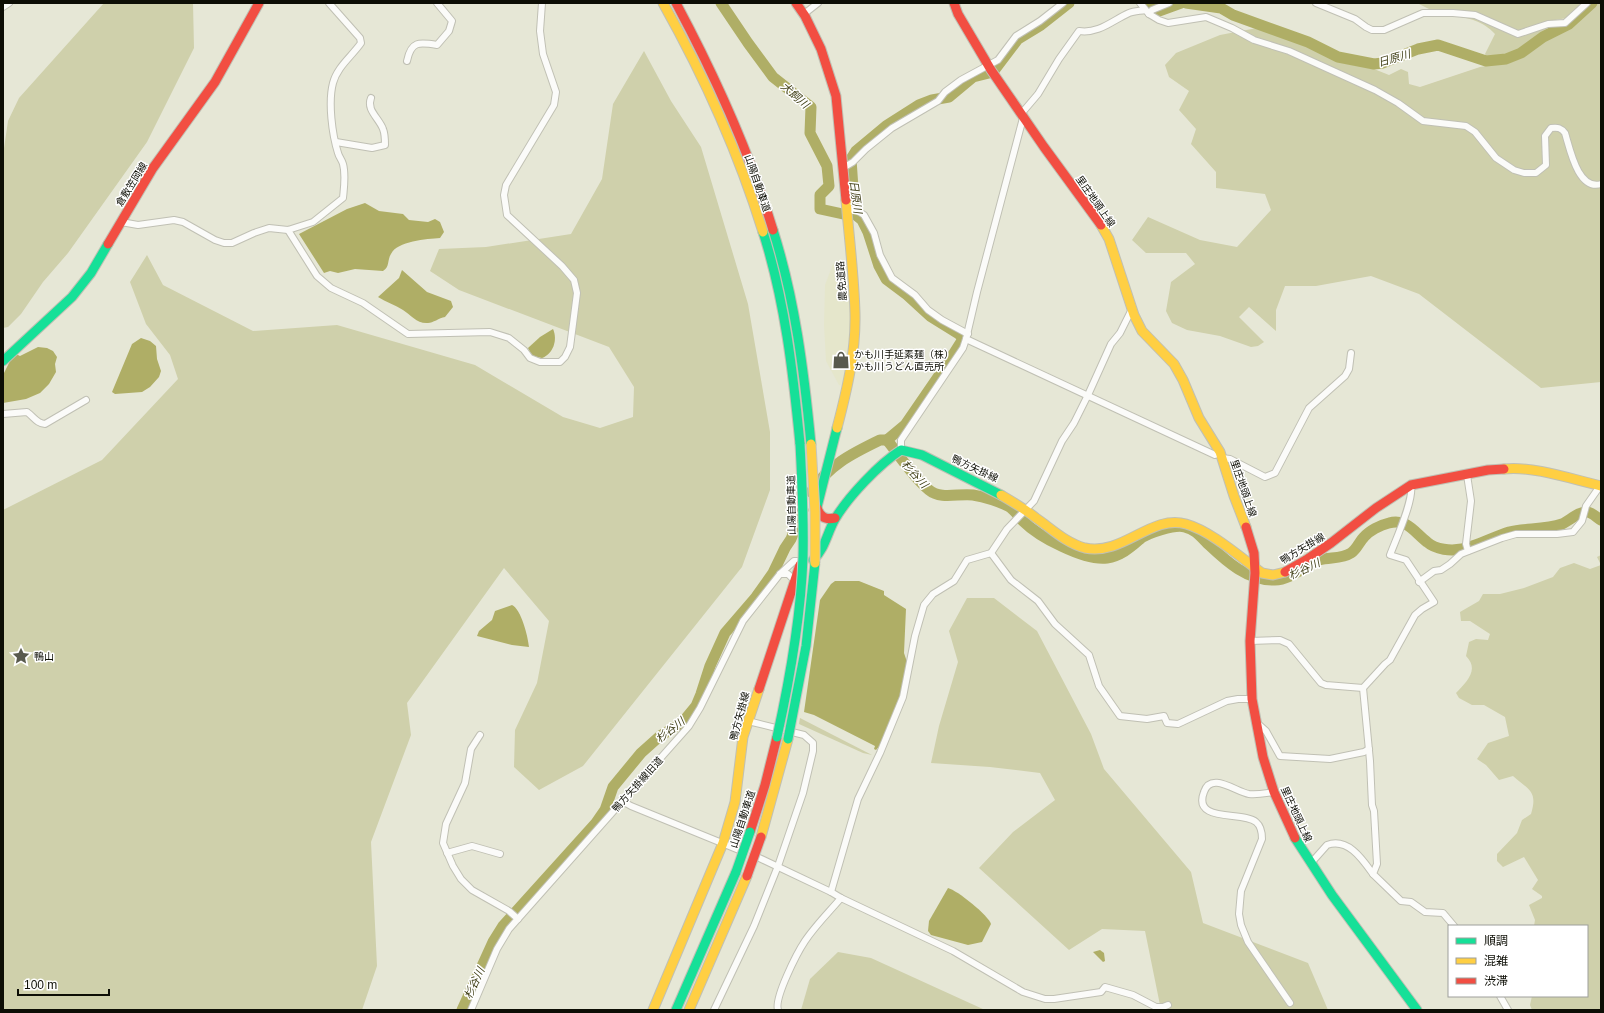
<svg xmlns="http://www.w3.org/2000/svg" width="1604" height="1013" font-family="Helvetica,'Noto Sans JP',sans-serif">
<rect width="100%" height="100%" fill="#e6e7d6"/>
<path fill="#e5e6cb" d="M839 260 847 263 851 317V338L844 386 839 385 826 361 824 325 825 285 833 264Z"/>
<g fill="#cfd0ab">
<path d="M104 3H193L194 48 147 142 68 253 43 282 21 314 8 327 3 328V155L8 121 19 98Z"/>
<path d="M1417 3H1584L1567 18 1549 21 1521 32 1515 31 1476 13 1465 11H1445L1431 10Z"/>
<path d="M1596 3H1601V382L1541 388 1419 294 1371 276 1316 286H1285L1276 310V331L1249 307 1239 317 1264 342 1258 346 1251 347 1220 336 1187 330 1172 323 1166 311 1171 282 1195 264 1186 253H1146L1132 240 1148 217 1200 240 1237 247 1271 210 1265 194 1216 188V172L1191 144 1196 129 1179 110 1189 91 1169 77 1165 65 1176 53 1220 35 1257 28 1306 46 1343 63 1374 69 1389 75 1401 69 1408 72 1409 84 1420 87 1480 67 1509 62 1551 35 1570 26Z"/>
<path d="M1451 15 1475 17 1515 36H1523L1554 25 1561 26 1543 34 1520 52 1503 56 1487 58 1485 54 1495 34C1482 20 1470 19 1451 15Z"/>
<path d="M644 51 671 101 701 147 748 304 770 432V490L742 567 583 766 539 790 514 767 515 730 537 683 549 621 504 568 407 703 411 735 371 842 377 966 362 1010H3V510L102 460 178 379 170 355 146 324 130 282 147 255 163 285 253 331 337 325 475 365 563 417 600 428 633 417 634 387 609 347 459 290 430 271 439 249 486 247 571 234 602 179 613 104Z"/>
<path d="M1601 555V1010H1532L1530 1005 1532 996H1587V926H1534L1535 920 1529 905 1542 898V896L1532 889 1538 880 1524 857 1503 867 1497 861V854L1517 833 1522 820 1531 814C1538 791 1529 790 1513 776L1499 780 1486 765 1477 759 1488 743 1509 736 1505 717 1484 705H1472L1459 698 1456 693C1466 682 1480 670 1466 656L1469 642 1476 639 1488 640 1490 634 1470 621H1461L1460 612 1479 601 1483 594H1500L1524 588 1553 577 1560 568 1574 563 1590 569 1601 565 1597 557Z"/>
<path d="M967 598H994L1037 631 1091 734 1104 769 1191 872 1203 923 1308 963 1328 1010H1161L1145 931 1102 929 1069 950 979 868 1013 832 1055 800 1040 773 990 767 931 763 939 726 958 662 949 631Z"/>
<path d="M800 718 872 755 863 753 799 724Z"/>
<path d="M838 952 871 958 985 1010H801L810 979Z"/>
</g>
<g fill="#afae66">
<path d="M365 203 379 211 403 214 409 220 428 222 435 219 440 222 444 232 440 238C427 239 397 241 391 254 387 260 390 267 383 271L355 269 338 273 330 271 324 273 299 234 347 209Z"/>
<path d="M402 270 427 292 451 301 453 307 445 317C439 318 433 323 428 323 417 324 411 315 403 310 395 305 386 302 378 297L399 278Z"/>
<path d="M553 329C558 340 553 354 542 358L532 356 528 348 540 337Z"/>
<path d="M141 338 150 341 156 346 157 359 161 371 159 377 150 387 142 392 115 394 112 392 132 344Z"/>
<path d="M38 347 47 348 53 351 57 357 55 364 56 372 49 384 40 393 26 399 3 403V375L14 353 20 356Z"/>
<path d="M835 581H859L884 591V595L906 609 904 653 907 662 904 681 898 703 881 744 876 750 874 749 875 746 814 715 804 712 820 600 831 584Z"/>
<path d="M512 605C521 609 528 636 529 647L512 645 477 636 479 631 492 620 495 611Z"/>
<path d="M948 888C957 890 989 916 991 924L982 942 968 945 931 935 928 931 929 921Z"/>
<path d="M1100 950 1104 953 1105 961 1103 962 1093 952Z"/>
</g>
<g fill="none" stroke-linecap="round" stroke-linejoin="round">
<g stroke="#afae66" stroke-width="11">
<path d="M721 3 748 43 773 77 811 107 810 133 827 166 829 186 820 195V209L843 214 851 213 856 215"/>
<path d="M1148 3 1151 7 1159 11 1181 3"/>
<path d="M1186 3 1221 8 1233 15 1308 42 1338 57 1374 64 1383 63 1418 49 1438 45 1486 61 1506 59 1521 53 1543 37 1569 24 1592 3"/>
<path d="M887 440C900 456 912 476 929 490 941 500 959 493 973 495 984 497 998 501 1008 506 1015 510 1018 516 1023 521 1039 537 1084 561 1107 558 1120 556 1130 548 1139 540 1146 533 1176 524 1185 527 1195 529 1201 537 1208 544 1226 561 1247 581 1275 580 1290 580 1305 566 1319 560 1330 557 1342 559 1351 553 1357 549 1359 542 1364 537 1369 531 1380 525 1389 523 1407 518 1415 533 1427 542 1436 550 1451 551 1462 549 1478 546 1493 537 1509 532 1526 528 1545 530 1562 524 1569 521 1579 511 1587 512 1592 512 1597 518 1601 520"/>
<path d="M887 440 905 425 951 358 963 339 959 334 930 316 906 294 886 279 879 266 868 232 862 220 857 216 854 203 851 159 856 151 886 126 919 105 932 100 949 97 973 77 993 72 1018 39 1041 25 1069 3"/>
<path d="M811 492C829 465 851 454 880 440H887"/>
<path d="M462 1010 493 942 503 926 596 823 605 810 613 787 641 753 660 736 682 723 696 706 701 694 710 666 725 633 756 597 773 573 785 548 791 539 803 510"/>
</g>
<g stroke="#c0c0b4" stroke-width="8">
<g id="street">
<path d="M1140 3 1149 14 1159 20 1168 23 1206 17 1232 28 1254 40 1289 51 1375 90 1398 103 1423 121 1466 126 1475 132 1496 158 1514 170 1524 173H1536L1546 165 1545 136 1551 128C1558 127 1561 128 1565 133 1570 149 1578 191 1601 184"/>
<path d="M1316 3 1355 19 1366 27 1372 30H1384L1423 13H1453L1475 15 1518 34 1548 24 1565 23 1587 3"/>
<path d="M3 7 9 3"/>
<path d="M804 14 818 3"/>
<path d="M1149 14 1152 10 1169 3"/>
<path d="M407 61C411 41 419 42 437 45L449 31 452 21 437 3"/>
<path d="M1021 114 1038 94 1059 59 1079 31C1099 34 1113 20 1129 13 1134 11 1140 11 1145 10"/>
<path d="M336 142 372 148 385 145C385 139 385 134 383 129 379 118 366 110 371 98"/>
<path d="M843 168 853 162 866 149 892 128 938 101 945 92 961 80 998 60 1016 36 1040 21 1063 3"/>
<path d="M847 208 858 211 864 215 874 233 880 255 892 278 915 295 928 310 942 320 968 334"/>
<path d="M121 222 138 225 174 220 183 222 215 240 224 243H232L254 233 269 228 288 230 313 222 343 198C344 187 346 175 343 164 342 160 339 157 338 153 332 134 328 102 333 83 337 67 352 56 361 43L360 38 329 3"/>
<path d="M288 230 317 276 331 288 363 303 408 334 490 332 509 338 524 350 530 358 540 362H560L565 357 570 347 577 293 574 280 562 266 507 215 504 195 506 185 554 105 556 92 543 54 540 31 542 3"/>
<path d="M966 339 1215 455 1220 452"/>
<path d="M3 414 27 412C33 416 37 424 45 424L86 400"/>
<path d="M901 450V440L963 348 966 339 977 292 1023 118"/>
<path d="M1222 458 1230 459 1265 477 1275 473 1309 408 1345 376 1349 369 1351 353"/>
<path d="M1467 475 1471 501 1466 544 1468 551"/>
<path d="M1411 485C1414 500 1396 539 1390 555L1406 560 1434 602 1422 609 1415 615 1390 660 1385 664 1363 688 1370 761 1372 805 1374 811 1377 864 1373 874 1401 901 1411 902 1425 912 1443 913 1454 926"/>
<path d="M991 553 1011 580 1038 601 1055 624 1089 655 1099 686 1120 716 1147 719 1164 716 1167 723 1178 724 1227 701 1238 699H1252"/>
<path d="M780 574H788L795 581"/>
<path d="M1419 582 1434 571 1441 570 1450 564 1461 554 1502 538 1516 534H1557L1573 532 1582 521 1586 506 1600 486"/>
<path d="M1250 641 1280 640 1289 644 1321 683 1326 685 1363 688"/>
<path d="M1256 722 1266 731 1280 756 1330 759 1364 752 1369 749"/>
<path d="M480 735 471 749 465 783 446 824 443 843 453 866 461 879 472 890 509 911 518 919"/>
<path d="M1274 792C1266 793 1258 795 1249 794 1236 792 1211 771 1204 792 1192 823 1243 811 1256 822 1261 826 1262 833 1262 839L1241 891 1239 914 1241 925 1248 942 1290 1003"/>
<path d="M622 801 631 806 744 852"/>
<path d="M447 853 472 846 500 854"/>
<path d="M753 855 831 892 841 898 953 951 1023 992 1045 999H1054L1101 992 1105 987 1133 995 1156 1007H1163L1168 1005"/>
<path d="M1311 863 1327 845C1348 837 1363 860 1373 874"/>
<path d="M831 892 858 799 880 753 903 697 915 636 924 605 933 594 954 581 967 560 991 553 1007 529 1034 501 1062 441 1074 423 1088 395 1111 344 1120 333 1132 309"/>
<path d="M1500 996 1508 1010"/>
<path d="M471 1010 497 949 509 929 689 726 700 708 743 621 780 574 794 561H802"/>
<path d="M714 1010 754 926 778 866 803 793 813 751V743L804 735 748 721"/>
<path d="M778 1010C774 998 797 953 805 941 815 926 829 912 841 898"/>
</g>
</g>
<g stroke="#c0c0b4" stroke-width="11">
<g id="fast">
<path d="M773 230C795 299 804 371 811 444"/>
<path d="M763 232C785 301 793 372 800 444"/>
<path d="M3 361 72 297 91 273 108 244"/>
<path d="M816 511 837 428"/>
<path d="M813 560C825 549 827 533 835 519 848 497 879 464 901 450L922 455 1001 495"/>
<path d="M1295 838 1332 895 1417 1010"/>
<path d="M676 1010 736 872"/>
</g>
</g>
<g stroke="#c0c0b4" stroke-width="11">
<g id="slow">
<path d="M663 3C704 76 738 151 763 232"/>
<path d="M1101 225 1109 239 1134 315 1142 331 1174 364 1183 380 1199 418 1220 452 1234 496 1246 527"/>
<path d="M837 428C847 390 856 352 855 313 854 275 849 237 846 200"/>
<path d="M1504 469C1535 466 1571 479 1601 486"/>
<path d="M1001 495C1013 502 1025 509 1036 518 1052 529 1066 543 1085 548 1123 556 1151 514 1186 524 1211 531 1240 557 1262 573L1273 575 1285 572"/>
<path d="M761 837 788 739"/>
<path d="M653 1010 723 843 735 802 743 737 759 689"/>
<path d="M689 1010 747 876"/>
</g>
</g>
<g stroke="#c0c0b4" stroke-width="11">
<g id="jam">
<path d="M676 3C715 76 749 150 773 230"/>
<path d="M796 3 805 16 821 49 836 96 846 200"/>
<path d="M954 3 958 14 991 70 1044 147 1101 225"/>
<path d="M108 244 153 168 215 82 259 3"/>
<path d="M817 508C820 517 826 520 835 518"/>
<path d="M1246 527 1254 553 1255 573 1250 641 1252 699 1263 757 1274 792 1295 838"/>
<path d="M1285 572 1306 560 1331 543 1376 508 1411 485 1488 470 1504 469"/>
<path d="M759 689 800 565"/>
<path d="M750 832 765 785 777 737"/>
</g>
</g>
<use href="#street" stroke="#fbfbf9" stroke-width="6"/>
<use href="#fast" stroke="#16e098" stroke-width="9"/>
<use href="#slow" stroke="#ffcf43" stroke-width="9"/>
<use href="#jam" stroke="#f24e42" stroke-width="9"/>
<g stroke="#c6c6bf" stroke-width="11" stroke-linecap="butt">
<g id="fast-bridge">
<path d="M777 737C790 678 801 617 803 557 804 519 802 481 800 444"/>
<path d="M788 739 806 646 815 563"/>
<path d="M736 872 750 832"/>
</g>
</g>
<g stroke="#c6c6bf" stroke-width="11" stroke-linecap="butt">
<path id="slow-bridge" d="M811 444 815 512V563"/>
</g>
<g stroke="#c6c6bf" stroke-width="11" stroke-linecap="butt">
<path id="jam-bridge" d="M747 876 761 837"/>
</g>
<use href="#fast-bridge" stroke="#16e098" stroke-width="9"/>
<use href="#slow-bridge" stroke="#ffcf43" stroke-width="9"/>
<use href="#jam-bridge" stroke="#f24e42" stroke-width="9"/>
</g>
<defs>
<g id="shop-bare" transform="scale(1.38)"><path d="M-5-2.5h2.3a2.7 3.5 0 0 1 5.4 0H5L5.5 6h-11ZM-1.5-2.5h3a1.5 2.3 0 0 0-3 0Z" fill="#595a4e" stroke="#fff" stroke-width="2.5" paint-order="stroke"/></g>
<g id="sight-bare" transform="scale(1.38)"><path d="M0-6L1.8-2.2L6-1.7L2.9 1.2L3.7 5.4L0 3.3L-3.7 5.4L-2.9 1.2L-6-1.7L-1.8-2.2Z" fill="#595a4e" stroke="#fff" stroke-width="2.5" paint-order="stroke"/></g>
</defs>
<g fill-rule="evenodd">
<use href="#shop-bare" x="841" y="360"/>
<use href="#sight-bare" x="21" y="656"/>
</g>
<g text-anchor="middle" stroke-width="3" stroke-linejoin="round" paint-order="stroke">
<g font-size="10" fill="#0d0e05" stroke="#fff">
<text transform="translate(758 183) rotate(71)" y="4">山陽自動車道</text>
<text transform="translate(131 184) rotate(-58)" y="4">倉敷笠岡線</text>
<text transform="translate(1096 201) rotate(55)" y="4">里庄地頭上線</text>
<text transform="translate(841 281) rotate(-94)" y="4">農免道路</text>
<text transform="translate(975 468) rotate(25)" y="4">鴨方矢掛線</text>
<text transform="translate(1244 488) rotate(71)" y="4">里庄地頭上線</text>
<text transform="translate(791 505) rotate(-91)" y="4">山陽自動車道</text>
<text transform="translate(1302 548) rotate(-31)" y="4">鴨方矢掛線</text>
<text transform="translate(739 716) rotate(-75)" y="4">鴨方矢掛線</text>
<text transform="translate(637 784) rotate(-48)" y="4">鴨方矢掛線旧道</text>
<text transform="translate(1297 814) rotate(65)" y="4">里庄地頭上線</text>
<text transform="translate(742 819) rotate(-72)" y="4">山陽自動車道</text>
</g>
<g font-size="10" fill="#0d0e05" stroke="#fff" text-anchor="start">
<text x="854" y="358">かも川手延素麺（株）<tspan x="854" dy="12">かも川うどん直売所</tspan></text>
<text x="34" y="660">鴨山</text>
</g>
<g font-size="11" font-style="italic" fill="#43421a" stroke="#fff">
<text transform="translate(1394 58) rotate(-16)" y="4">日原川</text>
<text transform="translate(795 95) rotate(41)" y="4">犬飼川</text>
<text transform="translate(856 197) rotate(82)" y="4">日原川</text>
<text transform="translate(915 474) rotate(48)" y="4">杉谷川</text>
<text transform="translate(1304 569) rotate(-25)" y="4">杉谷川</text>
<text transform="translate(670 730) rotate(-38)" y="4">杉谷川</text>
<text transform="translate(474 983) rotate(-65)" y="4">杉谷川</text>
</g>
</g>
<rect width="1604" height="1013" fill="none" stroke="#0d0e05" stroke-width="8"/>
<rect x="1448" y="925" width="140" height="72" fill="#ffffff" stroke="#9e9f9b"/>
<rect x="1456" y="938" width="20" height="6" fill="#16e098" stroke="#9e9f9b"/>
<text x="1484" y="945" font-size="12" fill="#0d0e05">順調</text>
<rect x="1456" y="958" width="20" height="6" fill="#ffcf43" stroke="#9e9f9b"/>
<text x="1484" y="965" font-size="12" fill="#0d0e05">混雑</text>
<rect x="1456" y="978" width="20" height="6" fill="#f24e42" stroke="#9e9f9b"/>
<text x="1484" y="985" font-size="12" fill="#0d0e05">渋滞</text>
<path d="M18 989v6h91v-6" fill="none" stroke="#0d0e05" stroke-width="2"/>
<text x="24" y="989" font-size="12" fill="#0d0e05" stroke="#ffffff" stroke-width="3" paint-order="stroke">100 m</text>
</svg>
